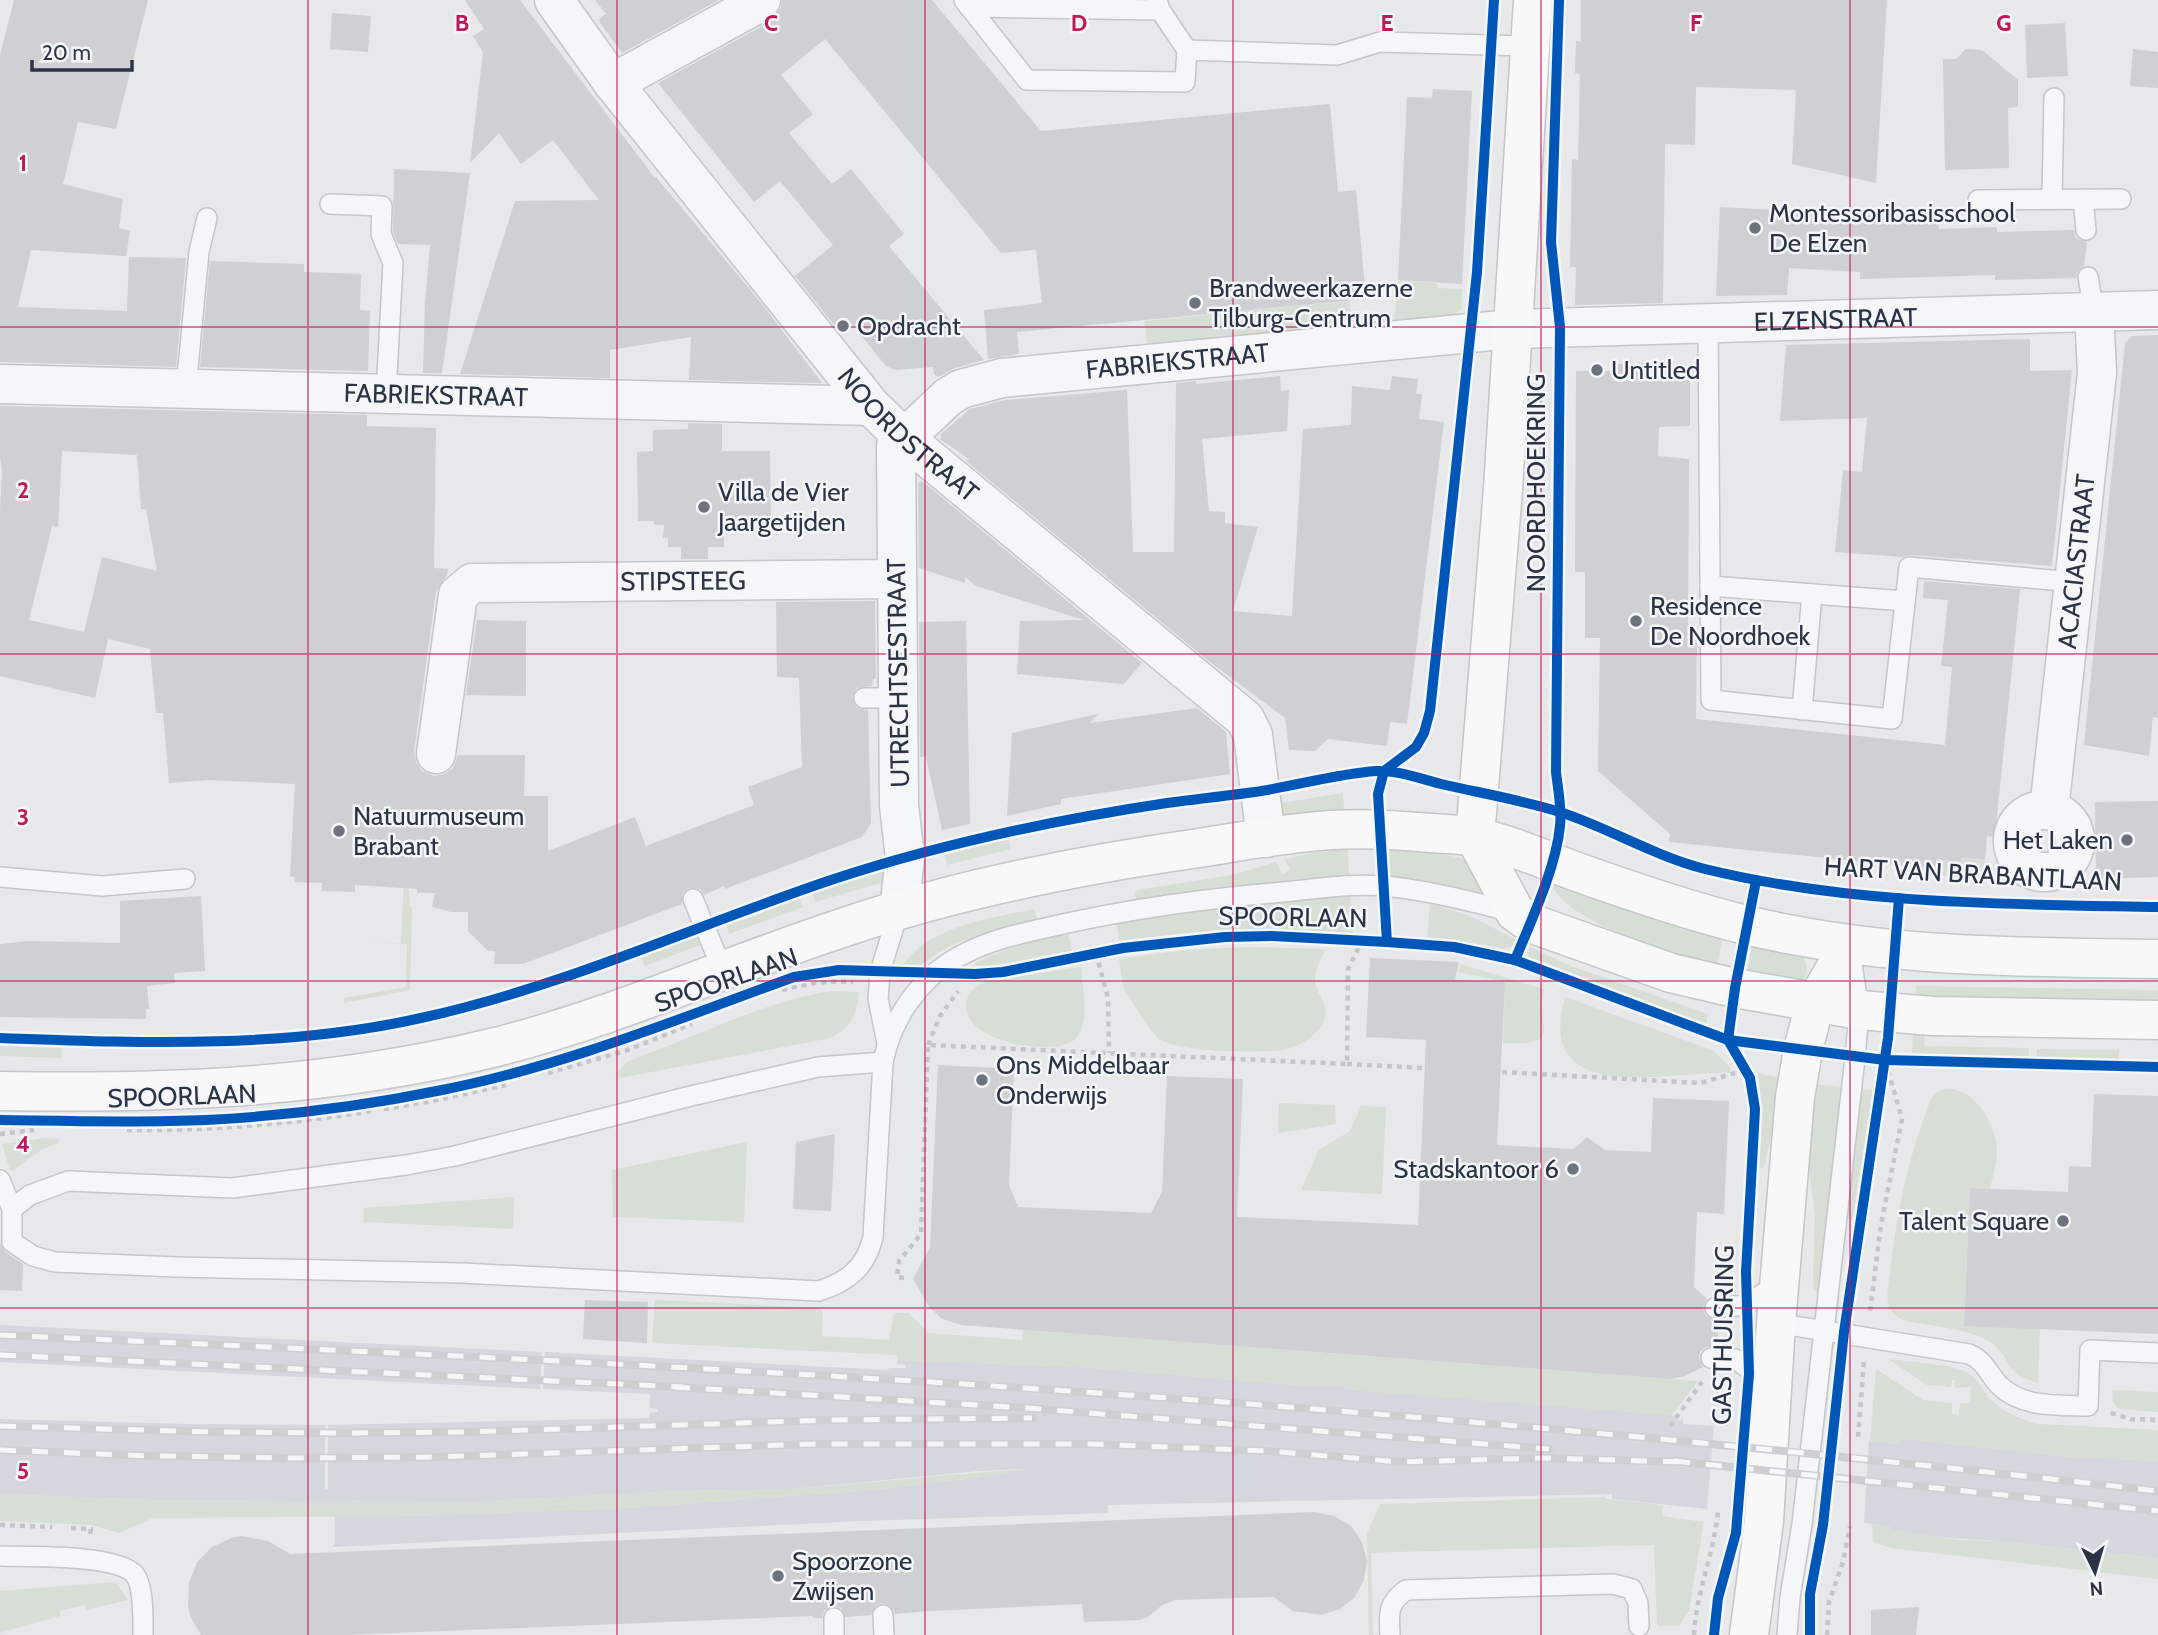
<svg xmlns="http://www.w3.org/2000/svg" width="2158" height="1635" font-family="Cabin,sans-serif">
<rect width="100%" height="100%" fill="#e6e8ea"/>
<g fill="#d4d7dd">
<path d="M0 1325 542 1352 540 1389 0 1362Z"/>
<path d="M545 1352 888 1370 889 1368H906V1365L897 1364 898 1360 1079 1367 1308 1386 1337 1385 1354 1390 1672 1415 1680 1421 1683 1418V1424L1714 1426 1707 1509 1612 1499V1494L1108 1505V1513L863 1521 332 1547 335 1543V1516H413L628 1508 872 1490 998 1475 1025 1469 979 1471 791 1489 679 1491 470 1502 152 1500 0 1494V1419L188 1424 325 1425V1489H328V1425L649 1418 650 1412H658V1409L650 1408V1394L543 1389Z"/>
<path d="M1905 1439 2073 1457 2158 1461V1558L1997 1541 1927 1536 1891 1530 1889 1526 1864 1523 1869 1441 1897 1444Z"/>
</g>
<g fill="#d6ded6">
<path d="M1398 281 1437 283V288L1462 289 1461 309 1452 317 1394 322Z"/>
<path d="M1349 301 1351 312 1350 320 1339 327 1147 346 1145 321Z"/>
<path d="M1343 793 1344 809 1278 819 1275 804Z"/>
<path d="M1008 839 1011 849 947 865 945 854Z"/>
<path d="M1387 848 1432 851 1471 861 1481 892 1475 894 1422 881 1389 878Z"/>
<path d="M1348 849 1349 877 1136 900 1135 892 1137 890 1232 875 1276 862 1282 874 1290 870 1285 859 1312 853Z"/>
<path d="M405 855 410 906 412 907 410 990 344 1003V998L406 987 407 944 370 942 401 943Z"/>
<path d="M1962 857 1985 860 1984 873 2008 875 2011 863 2020 874 2031 880V885L1935 875 1937 859 1961 862Z"/>
<path d="M885 870 888 881 815 902 812 892Z"/>
<path d="M1556 884 1723 933 1717 966C1671 951 1580 929 1553 888Z"/>
<path d="M1350 895 1353 934C1275 929 1197 928 1120 942L1116 923 1267 902Z"/>
<path d="M799 897 803 907 729 934 726 923Z"/>
<path d="M1430 903 1472 917 1517 940 1512 946 1503 949 1487 945 1427 940Z"/>
<path d="M1034 909 1038 921C989 937 962 931 919 967L904 966 903 964C934 925 988 919 1034 909Z"/>
<path d="M1068 933 1072 952C1050 957 994 973 975 966V963C1005 948 1036 941 1068 933Z"/>
<path d="M695 934 700 945 645 966 641 957Z"/>
<path d="M1753 938 1801 954C1808 964 1810 974 1800 982L1747 974Z"/>
<path d="M1248 947 1325 949C1322 958 1315 969 1315 979 1316 999 1336 1007 1319 1029 1311 1039 1299 1046 1287 1049 1264 1054 1176 1052 1159 1039 1151 1033 1131 1000 1125 990 1121 982 1121 968 1119 959L1187 950Z"/>
<path d="M1530 947 1568 965 1708 1014 1706 1024 1530 961 1527 957Z"/>
<path d="M1460 964 1544 989C1535 1028 1565 1046 1503 1043L1505 982 1459 972Z"/>
<path d="M1081 967C1082 986 1090 1018 1078 1036 1062 1061 955 1042 967 1000 969 993 974 988 981 984 989 979 1002 979 1012 978 1035 974 1058 970 1081 967Z"/>
<path d="M1916 986 2158 990V1003L1915 999Z"/>
<path d="M832 991 859 992C856 1016 853 1025 831 1038L620 1078 615 1075 627 1062 644 1055C705 1033 766 1001 832 991Z"/>
<path d="M1565 997 1712 1050 1730 1067V1073C1671 1070 1533 1109 1565 997Z"/>
<path d="M1913 1031H1924L1925 1046 2029 1048V1058L1912 1055Z"/>
<path d="M0 1046 62 1048 61 1058 0 1056Z"/>
<path d="M2037 1049 2119 1050V1060L2037 1058Z"/>
<path d="M1758 1073 1780 1078 1776 1115 1764 1168H1758L1762 1109Z"/>
<path d="M1813 1084 1841 1087 1819 1290 1817 1292 1814 1290 1813 1280 1815 1215 1808 1159Z"/>
<path d="M1861 1089 1873 1090 1853 1219H1847Z"/>
<path d="M1945 1089C1974 1086 1996 1125 1997 1150 1997 1163 1993 1176 1990 1188H1970L1964 1325 2040 1329 2038 1383C2001 1372 2013 1358 1990 1342 1975 1330 1926 1325 1906 1321 1897 1318 1890 1313 1888 1303 1886 1291 1890 1277 1891 1265 1897 1209 1910 1152 1931 1099L1935 1094Z"/>
<path d="M1279 1103 1335 1105 1336 1124 1278 1133Z"/>
<path d="M1361 1106 1386 1107 1382 1194 1301 1190 1319 1150 1350 1131Z"/>
<path d="M46 1138 58 1139 59 1143 42 1149 13 1171 10 1170 2 1144Z"/>
<path d="M747 1142 744 1222 613 1217 612 1170Z"/>
<path d="M514 1197 513 1229 363 1222 364 1208Z"/>
<path d="M655 1300 819 1308 823 1313 822 1336 889 1340 894 1313H909L928 1333 1022 1340 1023 1330 1698 1381 1672 1415 1360 1391 1337 1385 1308 1386 1079 1367 898 1360 897 1355 652 1343Z"/>
<path d="M1888 1359 1949 1366C1958 1369 1969 1372 1975 1379 1982 1385 1985 1395 1992 1401 2005 1413 2022 1420 2039 1424L2158 1430V1461L2073 1457 1905 1439 1898 1444 1870 1442 1876 1369 1923 1400 1952 1403V1414L1959 1415 1960 1403H1970L1971 1387 1955 1388V1380H1952L1951 1387 1927 1385Z"/>
<path d="M2112 1390 2158 1392V1412L2119 1409 2113 1402Z"/>
<path d="M1032 1468 998 1475 872 1490 628 1508 413 1516 153 1518 119 1533 91 1525 0 1521V1494L152 1500 470 1502 679 1491 791 1489Z"/>
<path d="M1605 1497 1607 1499 1663 1505 1662 1516 1704 1522 1689 1611 1679 1626H1657L1654 1545 1394 1552 1371 1553 1373 1635H1369L1367 1534 1380 1504Z"/>
<path d="M1872 1524 1889 1526 1891 1530 1959 1540 1997 1541 2158 1558V1579L1891 1548 1873 1542Z"/>
<path d="M115 1582 128 1600 86 1610 85 1605 60 1611V1616L0 1633V1591Z"/>
</g>
<g fill="#ced0d3" fill-rule="evenodd">
<path d="M14 0H148L116 129 78 122 63 184 123 199 119 228 130 231 126 256 31 250 18 307 127 311 129 257 186 258 176 367 0 362V55Z"/>
<path d="M465 0H520L655 178 656 177 762 304 822 383 689 380 691 337 610 350V378L460 374 515 201 599 200 553 140 521 164 499 133 470 163 483 52 473 36 484 29Z"/>
<path d="M595 0H719L622 53 598 20 606 14Z"/>
<path d="M782 0H932L1041 131 1330 104 1338 192 1356 190 1366 299 1017 332 1019 354 988 359 984 310 1042 303 1036 250 1001 253 825 39 781 75 813 114 789 133 832 184 851 169 904 234 889 246 984 360 955 368 938 377 934 374 933 367 895 370 886 366 847 318 835 326 795 276 833 245 780 181 754 202 658 83 766 24 781 8Z"/>
<path d="M1581 0H1887L1876 183 1792 164 1796 90 1696 87 1695 145 1665 144 1663 303 1575 305 1576 267H1570L1572 159 1578 160 1580 74 1575 73 1576 41 1581 42Z"/>
<path d="M332 13 371 16 368 52 330 49Z"/>
<path d="M2065 23 2068 76 2027 78 2025 25Z"/>
<path d="M1966 49 1982 50 2018 80V107L2008 108 2009 168 1945 170 1943 59H1956Z"/>
<path d="M2133 49 2158 52V88L2130 86Z"/>
<path d="M1433 89 1472 91 1462 284 1398 280 1407 97 1432 98Z"/>
<path d="M394 169 470 173 442 373H423L425 302 430 245 398 244 393 232Z"/>
<path d="M1720 207 1938 219 1939 229 1997 227V232L2074 230 2076 238 2087 242 2084 266 2077 272 2076 278 1995 280V275L1860 279V272L1789 268 1787 295 1716 296Z"/>
<path d="M210 261 304 264V272L361 274 360 310 370 311 368 371 200 367Z"/>
<path d="M2158 335V718L2153 717 2149 756 2084 745 2125 343 2132 336Z"/>
<path d="M2030 339V371L2072 370 2052 566 1910 555 1902 557 1835 552 1843 470 1862 472 1867 418 1780 421 1786 345Z"/>
<path d="M1658 363V372H1690V426L1659 427 1658 456 1689 459 1688 638H1697L1696 719 1945 745 1952 667 1941 666 1948 600 1923 598 1924 581 2020 589 1995 837 1987 836 1985 860 1962 857 1961 862 1937 859 1936 869 1669 842 1670 834 1598 771 1600 638H1585V572H1575L1576 371H1612L1613 364Z"/>
<path d="M1280 376 1281 391 1289 390 1287 431 1202 439 1209 511 1225 512V523L1258 527 1233 611 1292 616 1303 429 1351 425 1352 386 1390 390 1392 376 1418 379 1416 394H1422L1419 419 1444 422 1407 724 1390 722 1387 746 1328 739 1315 751 1289 750 1285 718 1210 662 966 461 969 459 940 439 942 437 940 435 970 409 1006 400 1127 390 1133 552H1174L1176 383 1196 381V384Z"/>
<path d="M0 406 367 415V426L436 428 434 568 448 569 447 575 436 592 414 751 416 762 422 771 434 776 444 774 453 768 458 755H525L524 796H548V851L635 817 646 846 754 805 748 787 802 767 799 678 777 677 776 602 875 601 876 679H873L872 686 857 688 852 697 857 708 868 710 871 823 862 837 725 889 724 886 704 895 700 889 689 888 683 892 682 904 523 964H494L495 951H488L468 931V912H451L432 907 435 893H417V889L355 885V892L322 891V883L294 882 295 877 290 876 295 784 208 780 169 783 163 713H156L150 649 108 639 95 698 0 676V511L2 471 0 457ZM62 451 137 455 141 509H146L157 571 102 557 84 632 29 620 52 526 58 527Z"/>
<path d="M688 423 722 424V451H770L771 524H724V547H708V559H681V547H668V538H663L664 525H654V521H638L637 452 653 451V430L688 429Z"/>
<path d="M922 481 1142 663 1124 684 1017 674 1020 621 1084 620 976 586 965 577V583L919 568 918 483Z"/>
<path d="M477 620 526 621V696L466 695Z"/>
<path d="M966 621 970 824 942 830 926 757H920L919 622Z"/>
<path d="M1197 708 1226 732 1230 774 1061 799V804L1007 816 1012 733 1098 714 1090 723Z"/>
<path d="M2158 801V877L2096 879 2095 802Z"/>
<path d="M201 896 205 971 174 973 175 983 147 986 149 1009H146V1019L0 1017V944L29 941 120 943V901Z"/>
<path d="M1370 958 1459 962 1455 980 1505 982 1497 1145 1574 1149 1587 1137 1605 1150 1651 1152 1653 1098 1729 1101 1724 1214 1697 1212 1694 1287 1707 1299 1703 1308 1705 1315 1711 1319 1718 1320 1719 1326 1717 1346 1706 1347 1700 1352 1699 1358 1703 1367 1685 1376 1671 1379 961 1325 942 1319 930 1308 913 1279 930 1247 938 1065 1014 1069 1009 1185 1018 1207 1151 1213 1162 1192 1167 1076 1243 1079 1237 1217 1418 1225 1426 1040 1366 1037Z"/>
<path d="M2094 1094 2158 1096V1334L1964 1326 1970 1188 2068 1192 2069 1166 2091 1167Z"/>
<path d="M835 1134 831 1211 793 1209 796 1142Z"/>
<path d="M0 1243 5 1252 23 1264 22 1291 0 1290Z"/>
<path d="M585 1300 648 1302 647 1343 583 1339Z"/>
<path d="M1315 1512 1334 1516 1351 1526 1362 1542 1367 1561 1364 1580 1355 1597 1340 1609 1322 1615 1293 1611 1274 1597 1175 1600 1162 1605 1148 1617 1140 1620 1084 1622 1082 1604 930 1611 895 1614 893 1608 883 1603 876 1605 871 1615 846 1617 841 1608 833 1606 824 1611 822 1618H813L812 1616 346 1635H201L190 1616 188 1605 189 1583 197 1562 212 1547 231 1538 242 1536 268 1541 290 1554Z"/>
<path d="M1919 1607 1916 1635H1871V1610Z"/>
</g>
<g fill="none" stroke-linecap="round" stroke-linejoin="round">
<g stroke="#c4c6c8" stroke-width="22">
<g id="lane">
<path d="M964 0 1027 80 1185 82 1187 50 1337 55 1380 42 1530 46"/>
<path d="M1157 0 1160 10 1187 50"/>
<path d="M969 7 1160 10"/>
<path d="M2052 199 2054 98"/>
<path d="M2083 199 2086 230"/>
<path d="M1978 200 2121 199"/>
<path d="M330 204 382 206 381 234 393 263 386 394"/>
<path d="M2088 277 2094 311"/>
<path d="M1708 323 1711 700 1892 719 1909 567 2074 582"/>
<path d="M186 389 199 252 207 218"/>
<path d="M1710 586 1905 601"/>
<path d="M864 698H897"/>
<path d="M1802 710 1812 594"/>
<path d="M0 877 102 886 185 879"/>
<path d="M693 899 723 971"/>
<path d="M887 1043 878 999 880 972 899 910"/>
<path d="M0 1180 12 1209V1242L33 1256 55 1262 177 1267 462 1273 819 1291C847 1282 866 1268 873 1237L883 1062C892 1018 919 979 958 957 990 939 1027 932 1063 924 1136 908 1210 898 1284 892 1317 889 1351 883 1384 886 1428 890 1471 902 1514 912"/>
<path d="M12 1209 30 1195 68 1181 232 1188 406 1165 455 1156 691 1096 818 1067 883 1062"/>
<path d="M1715 1308 1746 1305 1779 1283"/>
<path d="M1776 1323 1969 1354C1984 1360 1988 1373 1999 1385 2022 1408 2057 1405 2088 1406L2090 1350 2158 1353"/>
<path d="M1711 1358 1735 1359 1749 1369"/>
<path d="M0 1556C28 1557 118 1554 135 1575 144 1587 143 1620 143 1635"/>
<path d="M883 1615 884 1635"/>
<path d="M834 1618V1635"/>
<path d="M1390 1635C1389 1613 1387 1604 1406 1590L1613 1584 1632 1589 1638 1603 1639 1626"/>
<path d="M1787 1635 1790 1597 1802 1524 1855 1058 1859 1010 1850 951"/>
</g>
</g>
<g stroke="#c4c6c8" stroke-width="41">
<g id="street">
<path id="s1" d="M554 0 613 83 871 406 904 438 1245 719 1253 735 1266 838"/>
<path d="M613 83 755 5 761 0"/>
<path id="s2" d="M0 384 871 406"/>
<path id="s3" d="M436 754 458 595 472 583 897 579"/>
<circle cx="2044" cy="841" r="31"/>
<path id="s4" d="M2049 810 2097 373 2094 311"/>
<path id="s5" d="M899 910 905 858 899 805 896 446 948 397 961 389 1002 378 1512 329 2158 310"/>
</g>
</g>
<g stroke="#c4c6c8" stroke-width="41">
<g id="secondary">
<path d="M1475 837 1503 489 1533 0"/>
<path d="M1475 837 1515 912 1530 923 1671 973 1735 988 1859 1010 1933 1016 2158 1020"/>
<path d="M0 1091C171 1094 328 1088 496 1047 615 1017 726 966 842 928 957 889 1079 865 1199 848 1243 841 1287 833 1331 830 1365 828 1398 830 1431 833 1445 834 1461 834 1475 837 1511 844 1546 861 1580 873 1636 893 1692 912 1750 926 1887 958 2018 957 2158 959"/>
<path d="M1749 1635 1764 1521 1776 1323 1795 1097 1803 1050 1815 1003 1849 946"/>
</g>
</g>
<g stroke="#c5c6ca" stroke-width="4.5" stroke-dasharray="5 5" stroke-linecap="butt">
<path d="M1096 953 1108 998 1109 1053"/>
<path d="M782 990C806 984 828 980 853 982"/>
<path d="M928 1045 940 1016 958 991"/>
<path d="M1347 1064 1424 1068"/>
<path d="M1502 1072 1700 1083 1746 1070"/>
<path d="M548 1073 625 1051 692 1024"/>
<path d="M384 1109 433 1101 506 1085"/>
<path d="M127 1130C209 1131 291 1124 372 1111"/>
<path d="M0 1134 34 1130"/>
<path d="M904 1278 897 1277 899 1261 921 1234 928 1045 1347 1064 1348 969 1362 941"/>
<path d="M1870 1311 1881 1225 1902 1119 1885 1060"/>
<path d="M2111 1413 2131 1419 2158 1420"/>
<path d="M1670 1426 1702 1382"/>
<path d="M1726 1426 1728 1386"/>
<path d="M1858 1437 1864 1361"/>
<path d="M0 1525 52 1527"/>
<path d="M71 1528 91 1529 90 1536"/>
<path d="M1694 1635C1696 1592 1714 1554 1718 1511"/>
<path d="M1827 1635 1829 1602 1843 1562 1850 1526"/>
</g>
<use href="#lane" stroke="#f5f6f7" stroke-width="19"/>
<use href="#street" stroke="#f5f6f7" stroke-width="38"/>
<use href="#secondary" stroke="#f8f8f8" stroke-width="38"/>
<g stroke="#cecfd2" stroke-width="8">
<g id="rail">
<path d="M0 1335C315 1349 630 1363 945 1383 1350 1408 1755 1445 2158 1491"/>
<path d="M0 1355 683 1387"/>
<path d="M674 1387 1027 1408 1549 1449"/>
<path d="M0 1426 213 1432 337 1433 468 1432 831 1420 1032 1418"/>
<path d="M0 1450 153 1456 293 1458 437 1457 814 1444H1091L1267 1451 1401 1462 1541 1458 1684 1462"/>
<path d="M1674 1461 2158 1511"/>
</g>
</g>
<use href="#rail" stroke="#f4f6f9" stroke-width="5" stroke-dasharray="16" stroke-linecap="butt"/>
<g stroke="#f4f6f9" stroke-width="15">
<g id="cycleway">
<path d="M1387 942 1378 794 1384 771 1416 747 1424 733 1430 711 1477 272 1494 0"/>
<path d="M1515 960C1531 921 1556 868 1560 826 1562 808 1558 790 1556 772L1560 327 1551 242 1559 0"/>
<path d="M0 1038C141 1043 282 1049 421 1018 563 987 694 926 831 880 940 844 1054 820 1167 803 1196 799 1226 796 1255 792 1295 786 1336 774 1376 771 1397 770 1421 779 1441 784 1480 793 1522 800 1560 812 1609 828 1654 856 1705 869 1852 905 2007 904 2158 907"/>
<path d="M0 1120C69 1121 138 1123 206 1120 285 1116 364 1106 442 1090 564 1066 678 1019 794 977L839 970 975 974 1003 972 1123 948 1225 937 1272 936 1387 942 1454 947 1515 960 1728 1040 1885 1060 2158 1067"/>
<path d="M1714 1635 1718 1598 1736 1533 1749 1374 1746 1272 1755 1109 1750 1078 1728 1040 1735 988 1756 881"/>
<path d="M1810 1635V1594L1823 1525 1844 1332 1888 1038 1899 898"/>
</g>
</g>
<use href="#cycleway" stroke="#0057b8" stroke-width="10"/>
</g>
<path fill="none" stroke="#c2185b" stroke-width="2" stroke-opacity="0.55" d="M308 0V1635M617 0V1635M925 0V1635M1233 0V1635M1541 0V1635M1850 0V1635M0 327H2158M0 654H2158M0 981H2158M0 1308H2158"/>
<g fill="#6c737f" stroke="#f4f6f9" stroke-width="2.5">
<circle cx="1755" cy="228" r="7"/>
<circle cx="1195" cy="303" r="7"/>
<circle cx="843" cy="326" r="7"/>
<circle cx="1597" cy="370" r="7"/>
<circle cx="704" cy="507" r="7"/>
<circle cx="1636" cy="621" r="7"/>
<circle cx="339" cy="831" r="7"/>
<circle cx="2127" cy="840" r="7"/>
<circle cx="982" cy="1080" r="7"/>
<circle cx="1573" cy="1169" r="7"/>
<circle cx="2063" cy="1221" r="7"/>
<circle cx="778" cy="1576" r="7"/>
</g>
<g text-anchor="middle" stroke-width="5" stroke-linejoin="round" paint-order="stroke">
<g font-size="26" fill="#2b3445" stroke="#f4f6f9" text-anchor="start">
<text x="1769" y="222">Montessoribasisschool<tspan x="1769" dy="30">De Elzen</tspan></text>
<text x="1209" y="297">Brandweerkazerne<tspan x="1209" dy="30">Tilburg-Centrum</tspan></text>
<text x="857" y="335">Opdracht</text>
<text x="1611" y="379">Untitled</text>
<text x="718" y="501">Villa de Vier<tspan x="718" dy="30">Jaargetijden</tspan></text>
<text x="1650" y="615">Residence<tspan x="1650" dy="30">De Noordhoek</tspan></text>
<text x="353" y="825">Natuurmuseum<tspan x="353" dy="30">Brabant</tspan></text>
<text x="2113" y="849" text-anchor="end">Het Laken</text>
<text x="996" y="1074">Ons Middelbaar<tspan x="996" dy="30">Onderwijs</tspan></text>
<text x="1559" y="1178" text-anchor="end">Stadskantoor 6</text>
<text x="2049" y="1230" text-anchor="end">Talent Square</text>
<text x="792" y="1570">Spoorzone<tspan x="792" dy="30">Zwijsen</tspan></text>
</g>
<g font-size="26" fill="#2b3445" stroke="#f4f6f9">
<text dy="9" stroke="none"><textPath href="#s5" startOffset="1430">ELZENSTRAAT</textPath></text>
<text dy="9" stroke="none"><textPath href="#s5" startOffset="770">FABRIEKSTRAAT</textPath></text>
<text dy="9" stroke="none"><textPath href="#s2" startOffset="436">FABRIEKSTRAAT</textPath></text>
<text dy="9" stroke="none"><textPath href="#s1" startOffset="562">NOORDSTRAAT</textPath></text>
<text transform="translate(1536 483) rotate(-90)" y="9">NOORDHOEKRING</text>
<text dy="9" stroke="none"><textPath href="#s4" startOffset="250">ACACIASTRAAT</textPath></text>
<text dy="9" stroke="none"><textPath href="#s3" startOffset="390">STIPSTEEG</textPath></text>
<text transform="translate(898 673) rotate(-91)" y="9">UTRECHTSESTRAAT</text>
<text transform="translate(1973 874) rotate(3)" y="9">HART VAN BRABANTLAAN</text>
<text transform="translate(1293 917) rotate(1)" y="9">SPOORLAAN</text>
<text transform="translate(726 980) rotate(-19)" y="9">SPOORLAAN</text>
<text transform="translate(182 1096) rotate(-2)" y="9">SPOORLAAN</text>
<text transform="translate(1723 1335) rotate(-89)" y="9">GASTHUISRING</text>
</g>
</g>
<g font-size="23" text-anchor="middle" font-weight="bold" fill="#c2185b" stroke="#f4f6f9" stroke-width="5" stroke-linejoin="round" paint-order="stroke">
<text x="462" y="31">B</text>
<text x="771" y="31">C</text>
<text x="1079" y="31">D</text>
<text x="1387" y="31">E</text>
<text x="1696" y="31">F</text>
<text x="2004" y="31">G</text>
<text x="23" y="171">1</text>
<text x="23" y="498">2</text>
<text x="23" y="825">3</text>
<text x="23" y="1152">4</text>
<text x="23" y="1479">5</text>
</g>
<g transform="translate(2095 1572) rotate(175)" stroke="#f4f6f9" stroke-width="5" paint-order="stroke">
<path d="M0-5L12 26L0 18L-12 26Z" fill="#2b3445"/>
<text y="-10" font-size="19" font-weight="bold" text-anchor="middle" fill="#2b3445">N</text>
</g>
<path d="M32 60v10h100v-10" fill="none" stroke="#2b3445" stroke-width="3.5"/>
<text x="42" y="60" font-size="21" fill="#2b3445" stroke="#f4f6f9" stroke-width="5" paint-order="stroke">20 m</text>
</svg>
